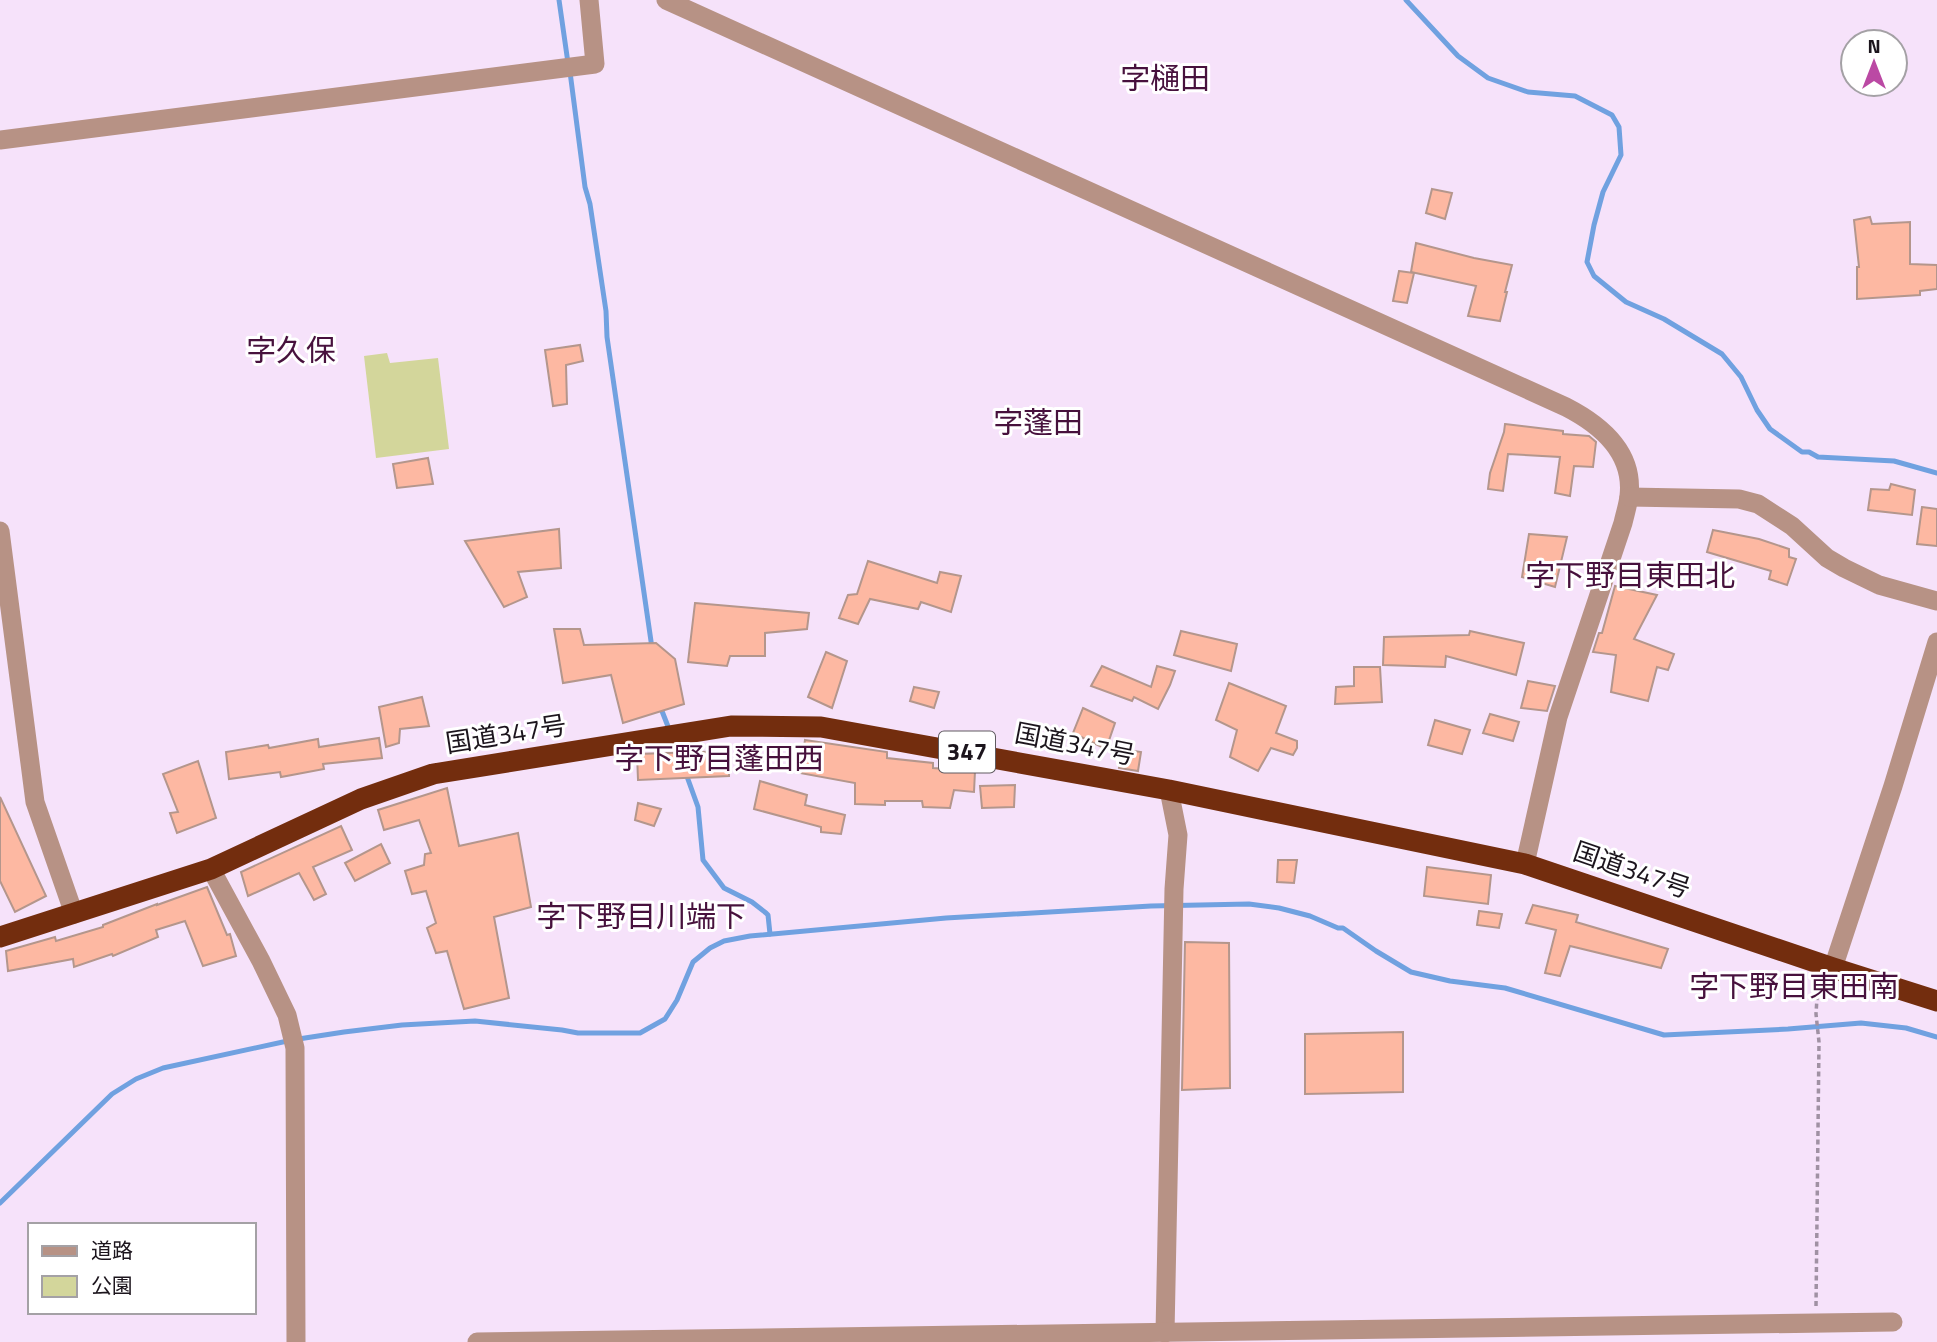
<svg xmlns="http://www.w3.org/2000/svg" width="1937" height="1342" font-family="'Titillium Web','Noto Sans JP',sans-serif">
<rect width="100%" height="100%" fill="#f6e2fa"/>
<path fill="#d3d69b" d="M387 353 390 363 438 358 449 449 376 458 364 356Z"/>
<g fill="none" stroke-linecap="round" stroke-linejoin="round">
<g stroke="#70a1e0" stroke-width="5">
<path d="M559 0 568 63"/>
<path d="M1406 0 1458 56 1488 78 1528 92 1575 96 1612 115 1619 127 1621 155 1603 192 1594 225 1587 262 1594 276 1626 302 1664 319 1722 354 1741 377 1757 410 1770 429 1802 452H1809L1818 457 1894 461 1937 473"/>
<path d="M570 72 585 187 590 204 606 311 607 337 652 648"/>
<path d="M660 706 669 729"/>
<path d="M685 771 698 807 703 860 724 888 752 902 766 913 768 915 770 934"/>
<path d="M0 1203 112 1094 136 1079 163 1068 292 1040 344 1032 402 1025 475 1021 562 1030 578 1033H640L665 1019 677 1000 693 962 710 948 724 941 750 936 946 918 1151 906 1249 904 1279 908 1310 916 1338 928H1343L1376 951 1411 972 1450 981 1505 988 1664 1035 1788 1029 1861 1023 1906 1028 1937 1037"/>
</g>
</g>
<g fill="#fdb8a2" stroke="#b4968c" stroke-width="2">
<path d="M1432 189 1452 193 1445 219 1426 213Z"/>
<path d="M1870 217 1872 224 1910 222V264L1937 265V289L1920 291V295L1857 299V267H1859L1854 220Z"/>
<path d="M1416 243 1474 258 1512 265 1505 292H1507L1500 321 1468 316 1476 286 1411 272Z"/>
<path d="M1399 271 1414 273 1407 303 1393 301Z"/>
<path d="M580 345 583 361 566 365 567 404 553 406 545 350Z"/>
<path d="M1505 424 1563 431V434L1589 436 1596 442 1593 467 1574 466 1570 496 1555 493 1560 457 1508 454 1503 491 1488 489 1490 473 1504 432Z"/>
<path d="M428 458 433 484 397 488 393 464Z"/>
<path d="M1891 484 1915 490 1912 515 1868 510 1871 489 1889 490Z"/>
<path d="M1922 507 1937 509V546L1917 544Z"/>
<path d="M559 529 561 568 518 572 527 597 504 607 465 541Z"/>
<path d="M1713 530 1759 539 1789 549V557L1796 559 1787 585 1769 579 1771 571 1707 552Z"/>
<path d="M1529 534 1567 537 1555 587 1522 577Z"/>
<path d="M868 561 937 583 940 572 961 576 951 612 921 602 918 609 870 599 858 624 839 618 848 595 857 594Z"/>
<path d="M1615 586 1657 595 1634 639 1674 654 1668 670 1657 667 1648 701 1611 692 1616 655 1593 652 1599 633H1602Z"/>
<path d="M695 603 809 613 807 629 765 633V656H730L727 666 688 662Z"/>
<path d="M554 629H580L584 645 656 643 675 659 684 704 623 723 611 675 563 683Z"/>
<path d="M1181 631 1237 644 1231 671 1174 655Z"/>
<path d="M1470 631 1524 643 1516 675 1446 656 1445 667 1383 665 1384 637 1469 635Z"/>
<path d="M826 652 847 661 832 708 808 697Z"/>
<path d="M1102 666 1151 687 1157 666 1175 671 1170 685 1158 709 1134 697 1132 701 1091 686Z"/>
<path d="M1354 667H1380L1382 702 1335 704 1336 687 1354 686Z"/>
<path d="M1528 681 1555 686 1547 711 1521 708Z"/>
<path d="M1229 683 1286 706 1276 733 1297 741V748L1293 755 1271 748 1258 771 1230 757 1237 730 1216 720Z"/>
<path d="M914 687 939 692 934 708 910 701Z"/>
<path d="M422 697 429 726 400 729 399 743 386 747 379 707Z"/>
<path d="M1083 708 1115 723 1106 749 1073 733Z"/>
<path d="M1490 714 1519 722 1513 741 1483 733Z"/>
<path d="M1435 720 1470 730 1462 754 1428 745Z"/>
<path d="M379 738 382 758 323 764 324 769 281 777 280 772 229 779 226 752 268 745 269 748 318 739 319 747Z"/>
<path d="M805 740 887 752V758L933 763V768L975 771 974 792 954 790 950 808 923 807 922 801H885V805L855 804V783L800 773Z"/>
<path d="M1121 749 1141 752 1138 771 1119 768Z"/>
<path d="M729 751V776L638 780 637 754Z"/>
<path d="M198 761 216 818 177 833 170 813 178 812 163 774Z"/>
<path d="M760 781 807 795 805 805 845 815 841 834 821 832V827L754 809Z"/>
<path d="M1015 785 1014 807 982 808 980 786Z"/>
<path d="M447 788 459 846 518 833 531 907 494 917 509 998 464 1009 447 951 436 953 427 928 436 923 426 891 412 894 405 871 424 865 425 854 431 853 419 820 384 830 378 810Z"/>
<path d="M0 797 46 896 15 912 0 881Z"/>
<path d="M638 803 661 809 654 826 635 820Z"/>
<path d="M341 826 352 850 313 867 326 894 314 900 299 873 248 896 241 872Z"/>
<path d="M381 844 390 863 355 881 345 863Z"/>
<path d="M1278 860H1297L1294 883 1277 882Z"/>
<path d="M1427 867 1491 875 1488 904 1424 896Z"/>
<path d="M207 887 227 935 230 934 236 956 203 966 185 921 156 930 158 937 113 956 112 954 74 967 73 959 8 971 6 951 55 937 56 941 103 927V925L157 904V905Z"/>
<path d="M1533 905 1578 915 1576 922 1668 949 1661 968 1570 946 1560 976 1545 973 1556 930 1526 923Z"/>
<path d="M1479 911 1502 914 1499 928 1477 925Z"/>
<path d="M1185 942 1229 943 1230 1088 1182 1090Z"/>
<path d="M1403 1032V1092L1305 1094V1034Z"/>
</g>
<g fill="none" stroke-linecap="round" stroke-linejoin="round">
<path stroke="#a091a3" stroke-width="3.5" stroke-dasharray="5 3.5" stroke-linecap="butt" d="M1816 1306 1819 1042 1816 1014 1818 982"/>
<g stroke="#b79285" stroke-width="19">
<path d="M666 0 1566 407C1601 425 1634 453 1629 496 1628 505 1625 514 1623 523L1558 717 1525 864"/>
<path d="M0 140 595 64 589 0"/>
<path d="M1629 497 1739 499 1758 504 1792 526 1827 558 1844 568 1879 585 1937 601"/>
<path d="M0 531 35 802 74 914"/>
<path d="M211 869 261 961 287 1015 295 1048 296 1342"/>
<path d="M1833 968 1893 786 1937 642"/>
<path d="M1165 1333 1174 889 1178 835 1169 790"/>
<path d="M477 1342 1893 1322"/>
</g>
<path stroke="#732d0e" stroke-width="21" d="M0 937 211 869 361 799 433 774 731 726 821 727 1169 790 1525 864 1833 968 1937 1001"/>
</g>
<g text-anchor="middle" stroke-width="6" stroke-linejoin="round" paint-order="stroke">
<rect fill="#fff" stroke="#605b61" stroke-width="2" x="939" y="731.5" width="56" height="41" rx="5"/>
<g font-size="24" font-weight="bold" fill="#1c151d">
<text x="967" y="760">347</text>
</g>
<g font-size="26" fill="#1c151d" stroke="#fff">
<text transform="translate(506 734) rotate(-9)" y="9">国道347号</text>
<text transform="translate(1075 744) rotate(11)" y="9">国道347号</text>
<text transform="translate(1632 870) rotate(19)" y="9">国道347号</text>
</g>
<g font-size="30" fill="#47113d" stroke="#fff">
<text x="1165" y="89">字樋田</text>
<text x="291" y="361">字久保</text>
<text x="1038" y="433">字蓬田</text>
<text x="1630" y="586">字下野目東田北</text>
<text x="719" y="769">字下野目蓬田西</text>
<text x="641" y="927">字下野目川端下</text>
<text x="1794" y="997">字下野目東田南</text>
</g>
</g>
<rect x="28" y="1223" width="228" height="91" fill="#ffffff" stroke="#a4a1a5" stroke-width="2"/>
<rect x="42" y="1246" width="35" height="10" fill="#b79285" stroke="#a4a1a5" stroke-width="2"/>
<text x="91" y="1258" font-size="21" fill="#1c151d">道路</text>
<rect x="42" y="1276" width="35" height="21" fill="#d3d69b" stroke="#a4a1a5" stroke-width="2"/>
<text x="91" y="1293" font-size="21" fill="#1c151d">公園</text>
<g transform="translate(1874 63)"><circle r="33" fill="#ffffff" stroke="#a4a1a5" stroke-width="2"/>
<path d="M0-5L12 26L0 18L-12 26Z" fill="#bb49a4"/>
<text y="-10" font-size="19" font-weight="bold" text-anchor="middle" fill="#1c151d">N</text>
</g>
</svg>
